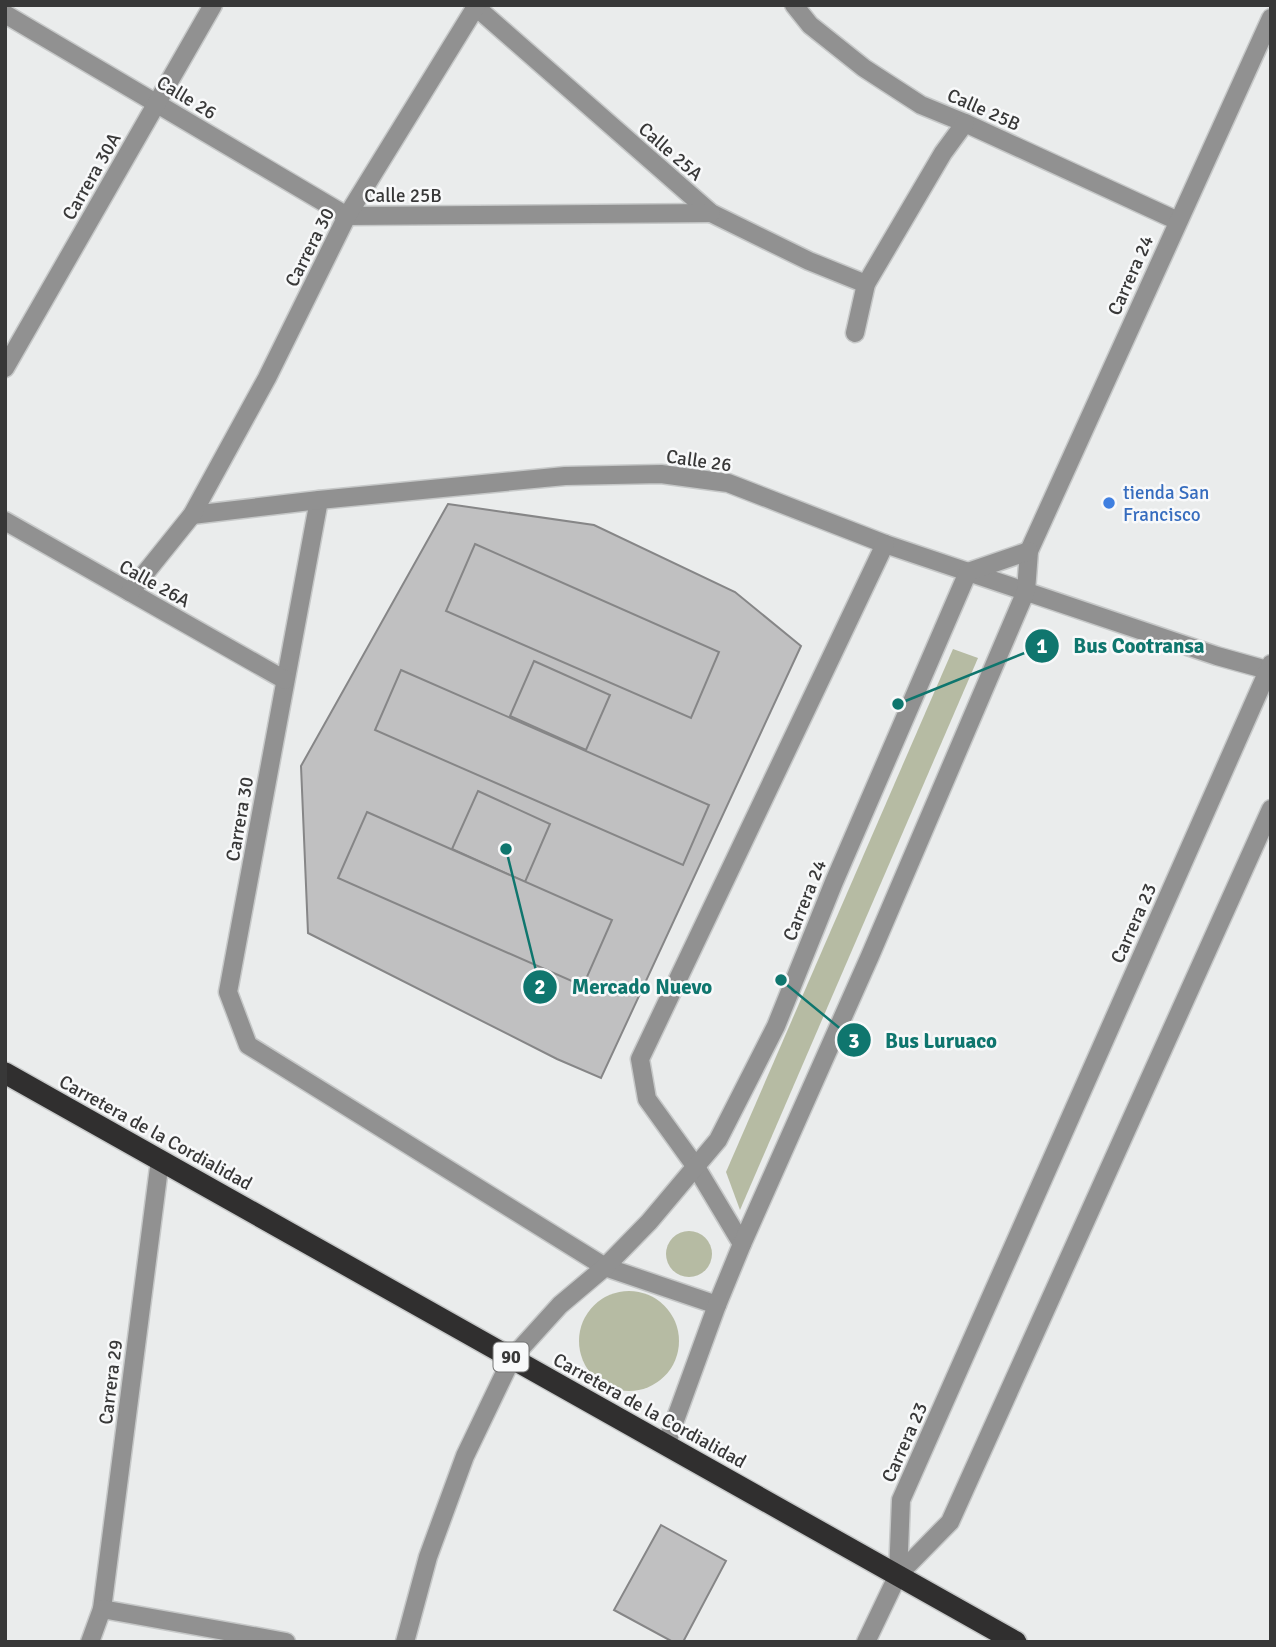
<svg xmlns="http://www.w3.org/2000/svg" width="1276" height="1647" font-family="Signika,sans-serif">
<rect width="100%" height="100%" fill="#eaecec"/>
<g fill="#b6bba3">
<path d="M953 649 978 658 740 1210 726 1172Z"/>
<circle cx="689" cy="1254" r="23"/>
<circle cx="629" cy="1341" r="50"/>
</g>
<g fill="#c0c0c1" stroke="#868687" stroke-width="2">
<path d="M448 504 594 525 735 592 801 646 601 1078 557 1059 308 933 301 766Z"/>
<path d="M475 544 719 652 691 718 446 611Z"/>
<path d="M534 661 610 695 586 750 510 716Z"/>
<path d="M401 670 709 805 683 865 375 730Z"/>
<path d="M478 791 550 824 525 882 452 849Z"/>
<path d="M367 812 612 920 583 986 338 878Z"/>
<path d="M661 1525 726 1561 683 1642H673L614 1610Z"/>
</g>
<g fill="none" stroke-linecap="round" stroke-linejoin="round">
<g stroke="#c6c8c8" stroke-width="21">
<g id="minor">
<path d="M794 5 810 25 864 68 921 105 965 123 1178 221"/>
<path d="M476 7 711 213 809 261 866 284"/>
<path d="M5 14 347 216 711 213"/>
<path d="M855 333 866 284 943 153 965 123"/>
<path d="M5 368 213 5"/>
<path d="M319 500 228 992 248 1045 605 1267 717 1305"/>
<path d="M192 515 319 500 565 476 661 474 728 483 885 544 1217 656 1271 671"/>
<path d="M5 521 285 680"/>
<path d="M130 592 192 515 267 378 347 216 477 5"/>
<path d="M742 1244 696 1167 647 1099 640 1059 885 544"/>
<path d="M666 1445 717 1305 742 1244 870 956 1026 591 1029 551 1271 18"/>
<path d="M898 1575 901 1500 1271 664"/>
<path d="M102 1609 160 1160"/>
<path d="M90 1642 102 1609 286 1642"/>
<path d="M405 1642 428 1557 465 1456 512 1358 560 1305 605 1267 649 1222 718 1140 776 1026 834 882 968 572 1029 551"/>
<path d="M866 1642 898 1575 950 1522 1271 809"/>
</g>
</g>
<g stroke="#c6c8c8" stroke-width="24">
<path id="highway" d="M5 1073 1016 1642"/>
</g>
<use href="#minor" stroke="#919191" stroke-width="18"/>
<use href="#highway" stroke="#302f2f" stroke-width="21"/>
</g>
<circle fill="#3f7fe0" stroke="#f8f9fa" stroke-width="2.5" cx="1109" cy="503" r="7"/>
<g text-anchor="middle" stroke-width="5" stroke-linejoin="round" paint-order="stroke">
<rect fill="#f8f9fa" stroke="#727272" stroke-width="2" x="493.5" y="1342.5" width="35" height="29" rx="5"/>
<g font-size="18" font-weight="bold" fill="#383838">
<text x="511" y="1363">90</text>
</g>
<g font-size="19" fill="#383838" stroke="#f8f9fa">
<text transform="translate(187 97) rotate(31)" y="7">Calle 26</text>
<text transform="translate(984 109) rotate(24)" y="7">Calle 25B</text>
<text transform="translate(671 151) rotate(41)" y="7">Calle 25A</text>
<text transform="translate(91 176) rotate(-60)" y="7">Carrera 30A</text>
<text x="403" y="202">Calle 25B</text>
<text transform="translate(309 247) rotate(-63)" y="7">Carrera 30</text>
<text transform="translate(1130 275) rotate(-66)" y="7">Carrera 24</text>
<text transform="translate(699 460) rotate(8)" y="7">Calle 26</text>
<text transform="translate(155 583) rotate(29)" y="7">Calle 26A</text>
<text transform="translate(239 819) rotate(-80)" y="7">Carrera 30</text>
<text transform="translate(804 900) rotate(-68)" y="7">Carrera 24</text>
<text transform="translate(1133 923) rotate(-66)" y="7">Carrera 23</text>
<text transform="translate(156 1132) rotate(29)" y="7">Carretera de la Cordialidad</text>
<text transform="translate(110 1382) rotate(-83)" y="7">Carrera 29</text>
<text transform="translate(650 1410) rotate(29)" y="7">Carretera de la Cordialidad</text>
<text transform="translate(904 1442) rotate(-66)" y="7">Carrera 23</text>
</g>
<g font-size="19" fill="#366cbe" stroke="#f8f9fa" text-anchor="start">
<text x="1123" y="499">tienda San<tspan x="1123" dy="22">Francisco</tspan></text>
</g>
</g>
<path fill="none" stroke="#0f766e" stroke-width="2.5" d="M898 704L1042 646M506 849L540 987M781 980L854 1040"/>
<g fill="#0f766e" stroke="#f8f9fa" stroke-width="2.5">
<circle cx="898" cy="704" r="7"/>
<circle cx="506" cy="849" r="7"/>
<circle cx="781" cy="980" r="7"/>
<circle cx="1042" cy="646" r="18"/>
<circle cx="540" cy="987" r="18"/>
<circle cx="854" cy="1040" r="18"/>
</g>
<g font-size="21" text-anchor="middle" font-weight="bold" fill="#fff">
<text x="1042" y="653">1</text>
<text x="540" y="994">2</text>
<text x="854" y="1048">3</text>
</g>
<g font-size="21" text-anchor="middle" font-weight="bold" fill="#0f766e" stroke="#f8f9fa" stroke-width="5" stroke-linejoin="round" paint-order="stroke">
<text x="1139" y="653">Bus Cootransa</text>
<text x="642" y="994">Mercado Nuevo</text>
<text x="941" y="1048">Bus Luruaco</text>
</g>
<rect width="1276" height="1647" fill="none" stroke="#383838" stroke-width="14"/>
</svg>
